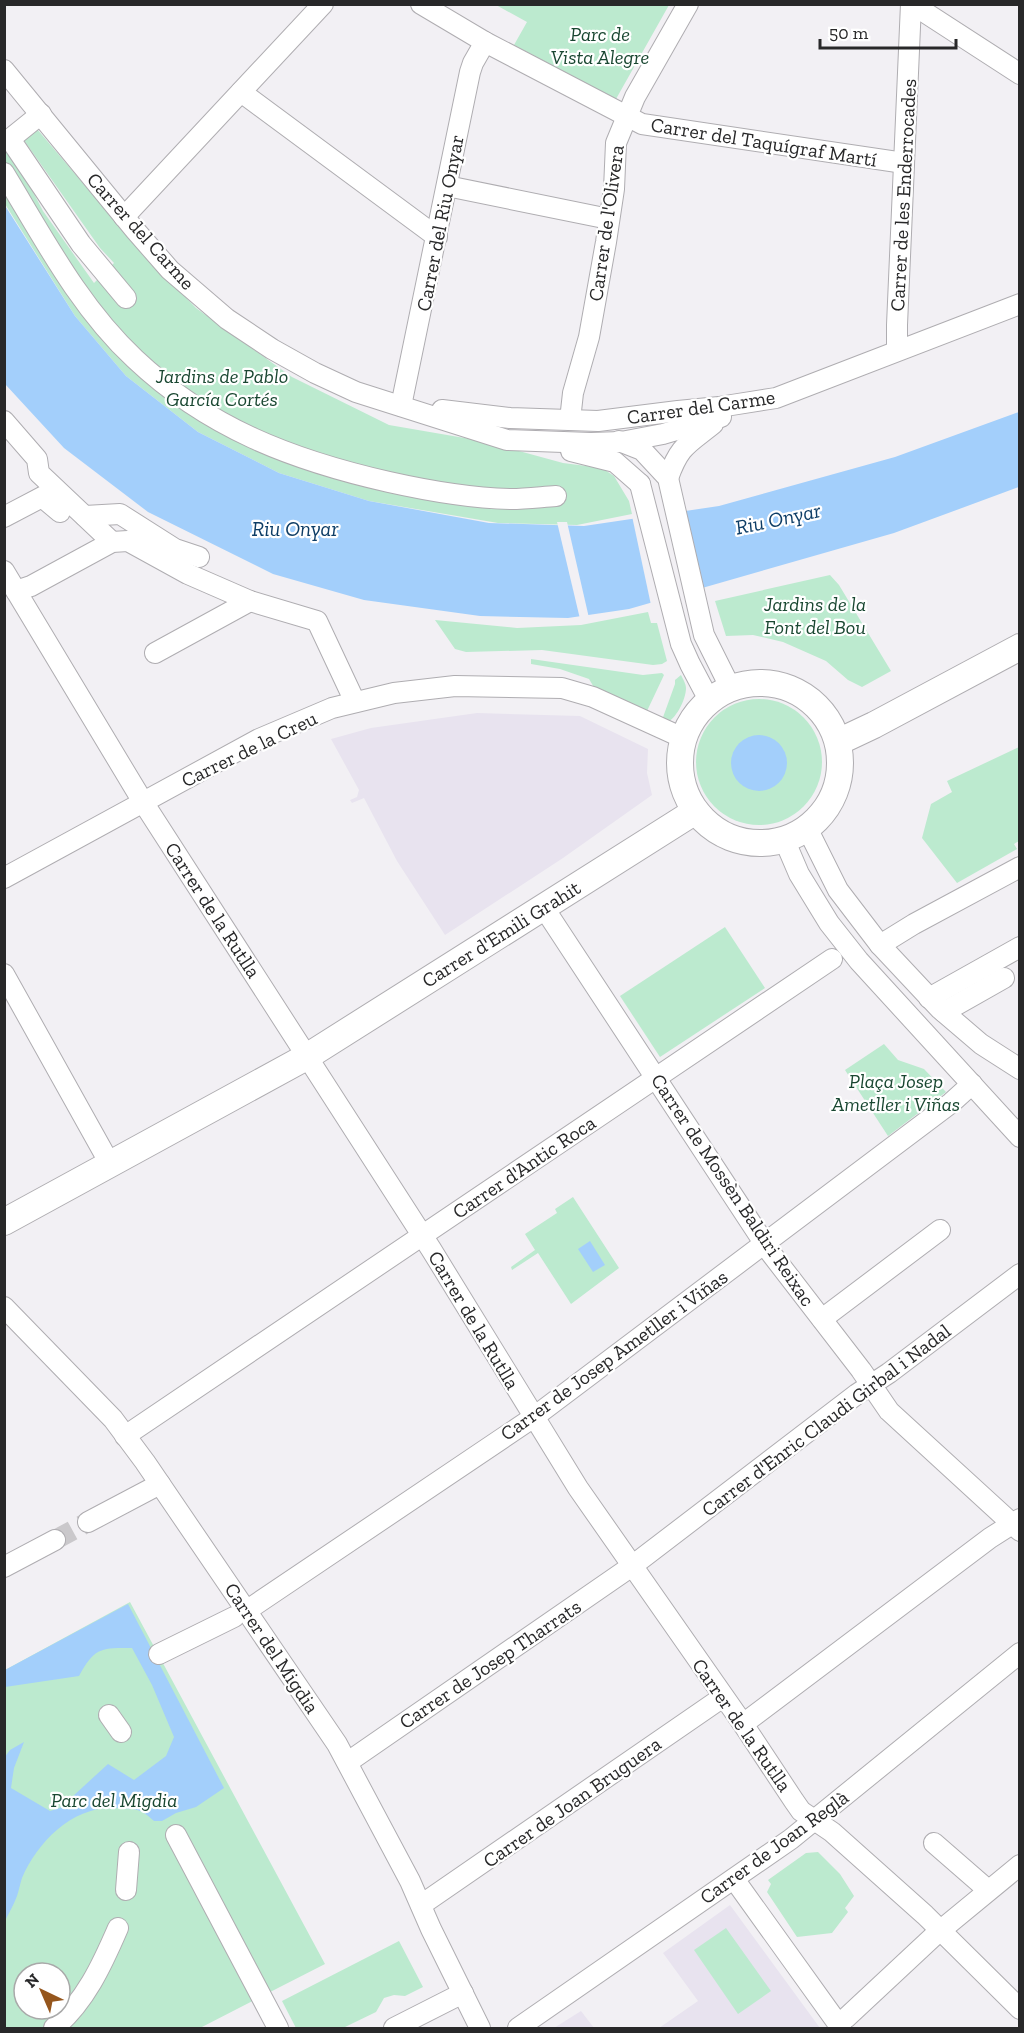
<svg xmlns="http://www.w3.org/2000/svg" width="1024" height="2033" font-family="'Zilla Slab',serif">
<rect width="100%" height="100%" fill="#f2f0f4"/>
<g fill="#e8e3ef">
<path d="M477 713 580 716 648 749 647 773 652 795 563 858 445 935 397 861 364 798 352 803 350 800 357 797 359 790 331 739 371 728Z"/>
<path d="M730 1905 820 2028H659L698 2001 663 1953Z"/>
<path d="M581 2011 594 2028H554Z"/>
</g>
<g fill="#bceacf" fill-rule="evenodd">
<path d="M496 5H669L616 99 514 45 527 22Z"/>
<path d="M37 129 137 247 196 308 292 377 389 425 482 441 563 463 602 468 614 476 629 501 632 514 577 525 498 523 369 501 279 473 198 432 126 376 75 316 5 204 4 143 10 148 43 211 94 283 114 263 100 248 23 139Z"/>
<path d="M830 575 839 585 891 671 862 687 848 680 826 661 783 642 753 635 726 636 715 601Z"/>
<path d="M648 612 651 623H657L667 661 662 664 653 665 542 650 466 652 455 649 435 620 517 628 581 625Z"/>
<path d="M531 659 643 675 662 673 664 675 647 711 595 689 589 679 560 669 531 664Z"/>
<path d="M681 675C683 679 686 684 686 688 686 699 677 717 668 722L662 720 675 684V680Z"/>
<circle cx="759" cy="762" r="63"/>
<path d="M1019 747V841L1014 844 1017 849 957 883 922 838 931 804 952 792 947 781Z"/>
<path d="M725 927 765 988 660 1057 620 996Z"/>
<path d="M884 1044 898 1060 924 1069 946 1092 888 1136 845 1070Z"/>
<path d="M573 1197 619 1268 571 1304 538 1253 512 1270 511 1267 535 1250 525 1234 557 1213 555 1209Z"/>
<path d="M130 1602 325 1964 200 2028H5V1670ZM24 1973H60V2009H24Z"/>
<path d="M818 1852 840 1874 854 1896 845 1908 848 1912 832 1933 797 1937 767 1892 771 1884 768 1880 806 1853Z"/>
<path d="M726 1928 771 1991 738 2014 694 1950Z"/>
<path d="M399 1941 423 1987 405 1996 394 1995 384 1998 376 2012 343 2028H296L282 2001Z"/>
</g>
<g fill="#a3cffb">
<path d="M4 204 75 316 126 376 198 432 279 473 369 501 489 523 584 526 719 506 895 457 1019 412V487L894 533 629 609 568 618 480 616 364 600 273 574 148 512 64 448 5 384Z"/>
<circle cx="759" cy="763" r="28"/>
<path d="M590 1241 605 1265 593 1272 578 1249Z"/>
<path d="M128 1604 224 1788 196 1807 176 1813 162 1821H154C140 1808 136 1809 117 1808 74 1805 38 1841 22 1878 20 1884 19 1890 17 1896 14 1904 9 1913 5 1921L4 1758 10 1750 24 1742 14 1768 11 1788 50 1811 60 1808 108 1764 134 1780 166 1756 174 1737 152 1685 132 1648C101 1648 95 1647 79 1676L5 1687V1670Z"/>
</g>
<g fill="#f2f0f4">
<path d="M681 508 698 592 651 605 632 516Z"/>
<path d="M557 522H567L589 618 580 619Z"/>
</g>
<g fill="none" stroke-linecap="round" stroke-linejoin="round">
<path stroke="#cac8cb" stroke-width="20" stroke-dasharray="20 10" stroke-linecap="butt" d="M55 1540 88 1522"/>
<g stroke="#afadb1" stroke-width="22">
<g id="minor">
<path d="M421 4 485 42 642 124 904 163"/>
<path d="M912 4 1020 74"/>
<path d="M4 70 135 230 170 270 227 319 272 349 315 373 356 392 507 440 591 443 621 442 663 434 721 417"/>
<path d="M241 92 437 237"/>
<path d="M41 114 10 139 81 244 126 298"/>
<path d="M4 173C43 237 79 307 135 359 208 428 292 460 389 482 429 491 470 498 511 499 526 499 541 497 556 496"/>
<path d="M447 186 609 219"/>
<path d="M124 217 323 4"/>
<path d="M897 350V325L911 4"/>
<path d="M401 406 470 72 473 63 485 42"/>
<path d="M442 410 510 418 598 421 678 411 719 407 776 398 1020 304"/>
<path d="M570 420 573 393 589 337 606 242 614 189 616 143 635 97 688 4"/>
<path d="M4 421 37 459 39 473 112 542"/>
<path d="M619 441 642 450 668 478 704 635 730 687"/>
<path d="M571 451 615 462 640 484"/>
<path d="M668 478C680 445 687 445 713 424"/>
<path d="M640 484 681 644 690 664 709 700"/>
<path d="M85 516 120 514 175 549 199 557"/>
<path d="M4 517 42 497 60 512"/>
<path d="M4 571 143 802 431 1249 578 1488 743 1724 794 1801 801 1811 832 1832 925 1915 1020 2009"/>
<path d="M16 591 31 586 112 542 128 541 188 574 250 601 317 621 355 702"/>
<path d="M155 653 250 601"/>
<path d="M807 828 838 890 880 945 940 1009 981 1044 1020 1069"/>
<path d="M784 839 799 874 829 923 859 961 1020 1137"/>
<path d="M4 878 259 739 332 708 394 693 455 686 562 688 593 697 683 738"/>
<path d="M544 908 770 1252 861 1370 889 1411 1020 1531"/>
<path d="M880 945 914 924 1020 867"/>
<path d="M4 974 110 1164"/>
<path d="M929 998 1020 947"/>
<path d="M944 1012 1004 978"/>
<path d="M4 1307 113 1419 145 1462 337 1744 410 1881 431 1929 480 2028"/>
<path d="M822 1319 940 1230"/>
<path d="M125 1436 832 959"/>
<path d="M88 1522 160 1484"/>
<path d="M4 1567 55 1540"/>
<path d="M246 1611 534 1417 951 1103 972 1084"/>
<path d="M159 1654 234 1617"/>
<path d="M109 1715 121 1732"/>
<path d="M743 1724 990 1538 1020 1519"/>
<path d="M348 1762 632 1566 857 1394 889 1373 1020 1274"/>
<path d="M176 1835 278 2028"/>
<path d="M934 1843 988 1890"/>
<path d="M734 1879 841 2028"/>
<path d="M126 1890 129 1852"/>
<path d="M421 1905 723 1697"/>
<path d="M941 1930 1020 1865"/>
<path d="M846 2018 935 1935"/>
<path d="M54 2028C85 2002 102 1965 118 1928"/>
<path d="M394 2028 463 1993"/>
<path d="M518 2028 791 1839 1020 1653"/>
</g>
</g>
<g stroke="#afadb1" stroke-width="28">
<g id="major">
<circle cx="760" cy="763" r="80"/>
<path d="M838 742 874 725 1020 647"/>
<path d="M4 1222 308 1056 694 812"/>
</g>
</g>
<use href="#minor" stroke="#fff" stroke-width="20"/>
<use href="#major" stroke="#fff" stroke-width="26"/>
</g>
<g text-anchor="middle" stroke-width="4.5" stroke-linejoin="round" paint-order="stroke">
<g font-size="20" font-style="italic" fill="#194731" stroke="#fff">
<text x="600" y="41">Parc de<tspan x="600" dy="23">Vista Alegre</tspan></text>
<text x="222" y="383">Jardins de Pablo<tspan x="222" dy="23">García Cortés</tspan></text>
<text x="815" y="611">Jardins de la<tspan x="815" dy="23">Font del Bou</tspan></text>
<text x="896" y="1088">Plaça Josep<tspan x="896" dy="23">Ametller i Viñas</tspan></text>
<text x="114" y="1807">Parc del Migdia</text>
</g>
<g font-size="20" fill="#282829" stroke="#fff">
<text transform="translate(764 142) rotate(9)" y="7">Carrer del Taquígraf Martí</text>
<text transform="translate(903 195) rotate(-87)" y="7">Carrer de les Enderrocades</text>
<text transform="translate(440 223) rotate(-79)" y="7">Carrer del Riu Onyar</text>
<text transform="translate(606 223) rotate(-82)" y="7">Carrer de l'Olivera</text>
<text transform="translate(141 231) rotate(48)" y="7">Carrer del Carme</text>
<text transform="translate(701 407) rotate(-8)" y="7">Carrer del Carme</text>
<text transform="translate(249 749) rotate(-26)" y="7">Carrer de la Creu</text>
<text transform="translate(213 910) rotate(57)" y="7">Carrer de la Rutlla</text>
<text transform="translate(501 934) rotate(-32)" y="7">Carrer d'Emili Grahit</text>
<text transform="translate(524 1167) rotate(-34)" y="7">Carrer d'Antic Roca</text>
<text transform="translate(733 1190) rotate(56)" y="7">Carrer de Mossèn Baldiri Reixac</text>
<text transform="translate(474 1320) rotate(59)" y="7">Carrer de la Rutlla</text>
<text transform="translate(614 1355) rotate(-36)" y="7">Carrer de Josep Ametller i Viñas</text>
<text transform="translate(826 1420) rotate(-37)" y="7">Carrer d'Enric Claudi Girbal i Nadal</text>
<text transform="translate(272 1648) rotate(56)" y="7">Carrer del Migdia</text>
<text transform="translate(490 1664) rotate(-34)" y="7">Carrer de Josep Tharrats</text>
<text transform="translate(742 1725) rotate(55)" y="7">Carrer de la Rutlla</text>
<text transform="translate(572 1802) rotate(-35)" y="7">Carrer de Joan Bruguera</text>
<text transform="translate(774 1847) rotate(-36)" y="7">Carrer de Joan Reglà</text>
</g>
<g font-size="21" font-style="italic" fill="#0d3d66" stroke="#fff">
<text transform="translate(778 519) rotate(-12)" y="7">Riu Onyar</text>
<text x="295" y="536">Riu Onyar</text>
</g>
</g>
<rect width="1024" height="2033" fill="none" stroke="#282829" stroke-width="12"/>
<g transform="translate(42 1991) rotate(316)"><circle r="28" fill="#ffffff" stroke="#a9a9a9" stroke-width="1.5"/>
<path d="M0-4.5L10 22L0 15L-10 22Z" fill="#95561d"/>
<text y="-9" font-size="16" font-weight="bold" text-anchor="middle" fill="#282829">N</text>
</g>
<path d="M820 39v9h136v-9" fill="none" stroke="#282829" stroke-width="3"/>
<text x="829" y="39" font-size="18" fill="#282829" stroke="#ffffff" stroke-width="4.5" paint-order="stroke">50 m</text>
</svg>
